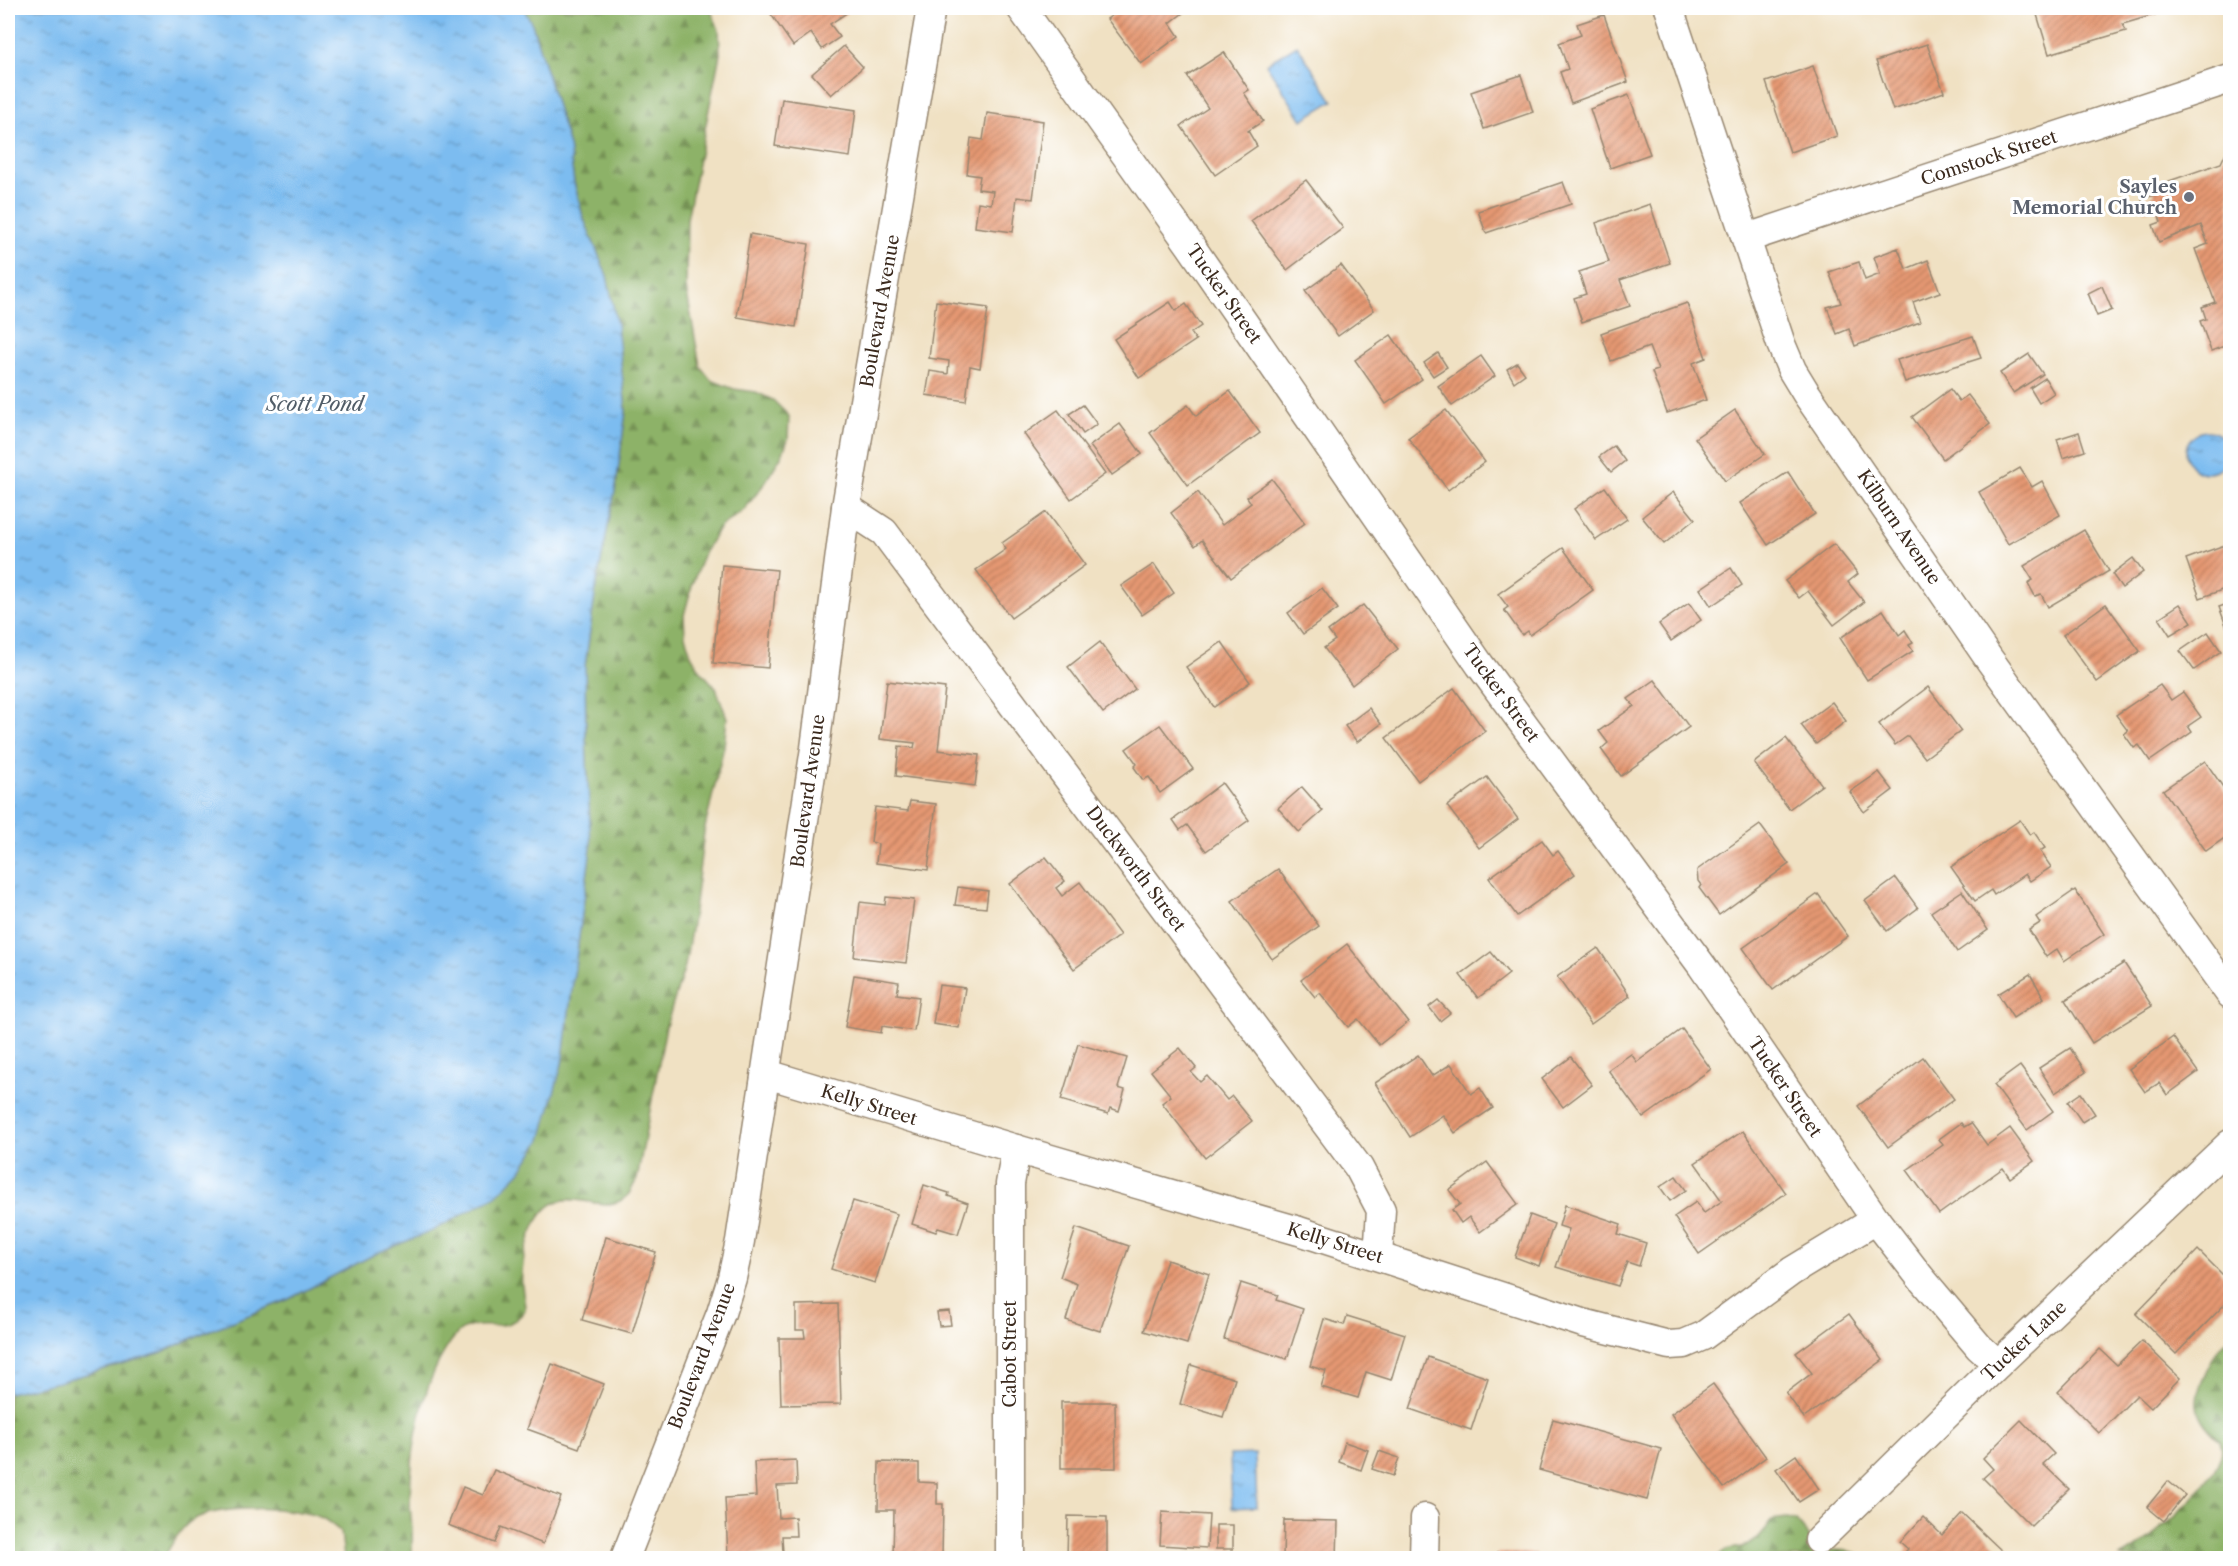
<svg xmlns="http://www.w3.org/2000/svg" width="2238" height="1566" font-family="'Libre Caslon Text',serif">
<defs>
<pattern id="forest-firs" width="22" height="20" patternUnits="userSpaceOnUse" patternTransform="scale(1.5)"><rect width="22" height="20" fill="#8db267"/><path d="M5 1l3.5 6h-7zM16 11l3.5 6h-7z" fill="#749154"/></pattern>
<pattern id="water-ripples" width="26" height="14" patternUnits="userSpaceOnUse" patternTransform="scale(1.5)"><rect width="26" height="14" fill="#7bbcf0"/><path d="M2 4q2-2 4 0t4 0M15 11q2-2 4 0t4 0" fill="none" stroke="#6699c2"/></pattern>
<pattern id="building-hatch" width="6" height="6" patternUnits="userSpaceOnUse" patternTransform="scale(1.5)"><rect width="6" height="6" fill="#e59872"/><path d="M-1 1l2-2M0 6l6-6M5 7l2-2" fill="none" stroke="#bb7c5d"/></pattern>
</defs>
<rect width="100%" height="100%" fill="#fff"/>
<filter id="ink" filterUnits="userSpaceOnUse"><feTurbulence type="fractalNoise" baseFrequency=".0167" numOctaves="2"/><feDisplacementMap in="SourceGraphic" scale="12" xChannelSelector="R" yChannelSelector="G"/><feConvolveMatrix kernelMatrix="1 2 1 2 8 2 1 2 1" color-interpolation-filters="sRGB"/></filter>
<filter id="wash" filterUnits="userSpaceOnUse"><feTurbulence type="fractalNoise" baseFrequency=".008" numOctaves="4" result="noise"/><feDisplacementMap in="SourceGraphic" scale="24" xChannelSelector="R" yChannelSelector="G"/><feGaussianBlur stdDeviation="1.35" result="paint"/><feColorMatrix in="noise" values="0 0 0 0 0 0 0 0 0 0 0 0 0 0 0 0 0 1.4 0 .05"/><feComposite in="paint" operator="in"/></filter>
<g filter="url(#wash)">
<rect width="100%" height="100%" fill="#f0e1c3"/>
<g fill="url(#forest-firs)" stroke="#646e42" stroke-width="1.5">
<path d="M523 8H710L719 30 720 54 687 219 686 288 700 366 711 380 734 389 756 392 773 400 789 416 788 439 782 455 764 484 744 510 720 527 705 550 693 582 684 615 685 636 691 655 701 671 716 688 727 718 724 746 704 832 694 911 685 966 666 1026 637 1179C634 1184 631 1191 628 1195 601 1223 561 1172 535 1225 528 1240 523 1256 522 1273 520 1285 525 1298 525 1310 504 1340 474 1314 456 1335 422 1376 411 1447 410 1499 410 1519 415 1539 411 1558H344L341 1532C335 1527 328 1521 322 1518 296 1506 215 1504 191 1521 179 1530 171 1545 164 1558H8V1393L58 1382 160 1353 203 1333 287 1300 377 1253 432 1231 562 1064 591 847 586 741 585 666 597 581 616 486 626 411 617 325 607 276 583 217 574 182 569 146 532 24Z"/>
<path d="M2230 1338V1558H2120C2152 1539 2206 1494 2220 1458 2223 1452 2222 1446 2220 1440 2189 1412 2193 1399 2210 1364 2215 1354 2220 1343 2230 1338Z"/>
<path d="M1787 1518 1796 1521 1820 1549C1833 1551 1854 1548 1864 1558H1716C1730 1543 1738 1552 1752 1543 1760 1538 1766 1528 1772 1520Z"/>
</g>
<g fill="url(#water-ripples)" stroke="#5b7387" stroke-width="1.5">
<path d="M8 8H523L532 24 569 146 574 182 583 217 607 276 617 325 626 411 616 486 597 581 585 666 586 741 591 847 562 1064 541 1140 520 1172 496 1196 432 1231 377 1253 287 1300 203 1333 160 1353 58 1382 8 1393Z"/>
<path d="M1297 45 1333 101 1302 120 1266 64Z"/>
<circle cx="2207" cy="452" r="21"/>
<path d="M1255 1454 1257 1507 1232 1508 1230 1455Z"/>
</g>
<g id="blocks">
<g fill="url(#building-hatch)">
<path d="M771 8H854L830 24 840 37 822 49 811 33 793 46 768 10Z"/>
<path d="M1123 8H1185L1187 10 1170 23 1179 36 1141 64 1107 19Z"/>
<path d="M2035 8H2166L2167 11 2123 24 2126 31 2049 54Z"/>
<path d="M1604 15 1628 82 1571 103 1560 72 1568 69 1559 43 1581 35 1577 24Z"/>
<path d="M1927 44 1944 92 1893 110 1876 61Z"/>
<path d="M844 46 863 67 831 95 812 74Z"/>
<path d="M1224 52 1249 90 1244 93 1263 121 1248 131 1257 146 1215 175 1181 126 1208 108 1187 76Z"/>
<path d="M1813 66 1837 136 1790 152 1766 82Z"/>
<path d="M1521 75 1533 112 1484 129 1471 92Z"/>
<path d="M1629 95 1650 154 1610 168 1590 109Z"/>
<path d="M782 99 856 110 850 157 775 146Z"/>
<path d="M987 113 1043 121 1033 199 1017 197 1013 232 975 227 978 202 991 204 993 191 978 189 980 176 967 174 971 138 983 140Z"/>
<path d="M2227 150 2230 152V344L2211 351 2200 321 2206 319 2202 307 2215 302 2195 249 2208 244 2201 225 2159 242 2153 225 2161 222 2156 206 2145 210 2142 199 2155 195 2152 187 2221 163Z"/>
<path d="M1306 180 1343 228 1287 270 1251 221Z"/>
<path d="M1563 182 1571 204 1486 233 1478 211Z"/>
<path d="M1650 204 1670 263 1620 280 1630 306 1582 322 1574 298 1586 294 1579 272 1609 262 1596 223Z"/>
<path d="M750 234 809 244 796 327 737 317Z"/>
<path d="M1898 248 1906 269 1928 260 1940 292 1913 302 1920 322 1855 346 1849 329 1837 334 1827 307 1841 303 1829 272 1859 262 1865 280 1880 274 1874 257Z"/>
<path d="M1341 265 1374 310 1338 336 1305 291Z"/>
<path d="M2102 286 2112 310 2097 316 2088 293Z"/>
<path d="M936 301 988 308 980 368 970 366 966 401 926 395 930 371 948 374 949 361 929 358Z"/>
<path d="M1170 302 1176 311 1186 304 1201 326 1191 333 1196 340 1139 378 1114 339Z"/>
<path d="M1687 303 1706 358 1693 363 1706 400 1667 413 1652 372 1658 370 1649 347 1611 361 1601 333Z"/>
<path d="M1391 335 1422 379 1386 404 1355 360Z"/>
<path d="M1973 336 1981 358 1905 382 1897 360Z"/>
<path d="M1438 353 1447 367 1433 376 1424 363Z"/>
<path d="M2029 354 2043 374 2013 393 2000 373Z"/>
<path d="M1481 356 1495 376 1452 406 1438 386Z"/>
<path d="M1517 363 1525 374 1514 382 1507 369Z"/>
<path d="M2045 378 2054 393 2039 403 2030 388Z"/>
<path d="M1950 389 1959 401 1968 395 1990 424 1943 459 1912 417Z"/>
<path d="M1230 391 1260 433 1188 485 1150 433 1188 405 1196 416Z"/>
<path d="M1083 405 1097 424 1083 434 1069 414Z"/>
<path d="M1058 410 1105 474 1071 499 1024 434Z"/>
<path d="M1446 410 1485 462 1448 490 1408 438Z"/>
<path d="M1735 410 1765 454 1725 481 1695 438Z"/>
<path d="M1120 424 1142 454 1112 475 1090 446Z"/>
<path d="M2079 432 2085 451 2063 458 2057 439Z"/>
<path d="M1614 446 1625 461 1611 472 1599 457Z"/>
<path d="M2020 468 2032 487 2042 481 2060 515 2008 544 1979 492Z"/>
<path d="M1788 472 1815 514 1768 545 1740 503Z"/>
<path d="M1272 479 1305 523 1231 578 1202 540 1195 546 1171 513 1198 492 1222 525 1251 503 1247 497Z"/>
<path d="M1605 487 1627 519 1596 540 1574 509Z"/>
<path d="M1673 492 1695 519 1664 544 1642 517Z"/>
<path d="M1046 512 1085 565 1011 618 976 570 1006 549 1002 543Z"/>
<path d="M2084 530 2109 571 2048 607 2041 594 2035 596 2028 583 2033 580 2024 566Z"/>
<path d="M2230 543V587L2200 598 2186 559Z"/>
<path d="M1834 544 1858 574 1848 582 1864 602 1834 625 1808 591 1799 598 1785 581Z"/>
<path d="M1563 548 1593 590 1530 635 1528 631 1522 635 1504 610 1508 607 1498 594Z"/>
<path d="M2133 558 2143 572 2122 588 2112 574Z"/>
<path d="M1154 564 1174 593 1142 615 1121 586Z"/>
<path d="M722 565 777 570 768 668 713 663Z"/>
<path d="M1731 568 1742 585 1711 606 1700 589Z"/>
<path d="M1322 588 1338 609 1303 634 1288 613Z"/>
<path d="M1689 603 1701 620 1671 641 1659 624Z"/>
<path d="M2230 603V627L2227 628 2219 607Z"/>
<path d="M2106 604 2140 651 2097 682 2063 635Z"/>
<path d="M2180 604 2192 622 2170 635 2159 618Z"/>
<path d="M1363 605 1398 649 1352 685 1324 648 1335 640 1328 631Z"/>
<path d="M1883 610 1899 635 1905 630 1913 643 1909 645 1913 651 1867 680 1840 638Z"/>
<path d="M2208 632 2221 651 2194 670 2180 651Z"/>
<path d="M1100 642 1135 689 1103 713 1068 667Z"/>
<path d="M1222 642 1250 682 1214 707 1186 667Z"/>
<path d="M1655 680 1689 727 1621 776 1601 749 1608 743 1599 731 1634 706 1628 699Z"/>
<path d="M887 681 945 688 938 750 979 755 975 786 896 776 899 746 914 748 915 743 880 739Z"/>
<path d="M2160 685 2171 700 2183 692 2201 717 2188 726 2192 732 2150 761 2139 745 2134 748 2124 734 2128 731 2116 715Z"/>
<path d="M1928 687 1961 731 1925 758 1908 736 1895 745 1879 724Z"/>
<path d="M1454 688 1485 731 1418 781 1386 738Z"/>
<path d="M1832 702 1846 721 1816 744 1801 725Z"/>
<path d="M1369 708 1381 724 1357 742 1345 726Z"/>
<path d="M1160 725 1193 769 1160 793 1149 777 1143 780 1134 767 1137 764 1126 749Z"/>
<path d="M1786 738 1822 785 1789 809 1754 763Z"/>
<path d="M2205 761 2227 793 2230 791V834L2206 851 2163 790Z"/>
<path d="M1879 772 1893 790 1864 812 1850 792Z"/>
<path d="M1487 777 1518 819 1479 848 1447 806Z"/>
<path d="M1222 783 1249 820 1206 851 1187 825 1180 830 1173 820Z"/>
<path d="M1302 787 1323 811 1299 832 1278 808Z"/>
<path d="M910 801 936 804 928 870 876 863 878 844 871 842 875 807 908 811Z"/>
<path d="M2020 820 2030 835 2034 832 2045 848 2040 851 2051 867 2030 881 2025 874 1994 895 1991 890 1975 901 1951 867Z"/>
<path d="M1760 825 1789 864 1719 915 1699 888 1701 885 1698 881 1697 870Z"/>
<path d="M1542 840 1553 855 1558 851 1575 874 1517 916 1489 878Z"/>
<path d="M1046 857 1065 881 1056 888 1062 896 1080 882 1120 935 1074 969 1010 884Z"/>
<path d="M1278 869 1319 926 1272 959 1232 901Z"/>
<path d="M1896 878 1918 908 1887 931 1865 901Z"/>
<path d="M958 887 988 891 986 908 955 905Z"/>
<path d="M2075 890 2104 934 2064 961 2057 949 2046 957 2029 930 2040 923 2036 917Z"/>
<path d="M1962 891 1988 930 1957 952 1931 912Z"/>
<path d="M1818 894 1848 936 1773 990 1743 948Z"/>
<path d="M886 897 914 900 906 963 854 957 860 902 885 905Z"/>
<path d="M1347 944 1408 1022 1379 1045 1358 1019 1348 1027 1320 993 1315 997 1301 980Z"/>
<path d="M1598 948 1630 996 1591 1024 1557 977Z"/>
<path d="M1491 952 1509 974 1478 998 1460 975Z"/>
<path d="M2124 963 2152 1006 2092 1043 2065 1000Z"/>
<path d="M2030 974 2044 998 2013 1018 1998 994Z"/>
<path d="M854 975 899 982 897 994 919 997 914 1031 882 1026 881 1033 845 1027Z"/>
<path d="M939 985 965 988 959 1028 933 1024Z"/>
<path d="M1438 1000 1450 1013 1440 1021 1429 1007Z"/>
<path d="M1682 1029 1711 1069 1643 1118 1608 1070 1631 1054 1637 1062Z"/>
<path d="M2173 1037 2198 1072 2167 1095 2159 1083 2145 1092 2129 1069Z"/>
<path d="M1078 1044 1127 1058 1118 1088 1125 1090 1119 1111 1110 1108 1108 1114 1061 1100Z"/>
<path d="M1180 1048 1196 1068 1191 1072 1200 1082 1207 1076 1227 1100 1232 1096 1252 1121 1205 1158 1162 1103 1171 1096 1151 1071Z"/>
<path d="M2070 1048 2086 1072 2055 1093 2039 1068Z"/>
<path d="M1418 1055 1432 1076 1451 1064 1471 1094 1480 1088 1493 1108 1455 1133 1443 1115 1410 1137 1375 1083Z"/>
<path d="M1571 1057 1592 1085 1563 1107 1542 1079Z"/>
<path d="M1923 1057 1954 1099 1888 1147 1858 1106Z"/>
<path d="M2020 1066 2053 1111 2027 1130 1994 1085Z"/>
<path d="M2081 1093 2095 1114 2082 1122 2068 1102Z"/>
<path d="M1961 1123 1964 1127 1971 1123 1987 1145 2010 1128 2034 1161 2010 1178 2003 1168 1939 1214 1907 1170 1943 1145 1939 1139Z"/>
<path d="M1743 1131 1786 1193 1699 1254 1674 1217 1696 1202 1704 1213 1722 1201 1695 1163Z"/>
<path d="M1487 1162 1518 1204 1480 1232 1469 1217 1461 1223 1452 1210 1460 1204 1449 1190Z"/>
<path d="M1676 1176 1686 1190 1670 1201 1660 1187Z"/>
<path d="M924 1185 949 1193 948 1196 968 1203 958 1234 938 1228 936 1232 912 1224Z"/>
<path d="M853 1201 897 1214 875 1283 831 1269Z"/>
<path d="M1565 1205 1621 1224 1618 1234 1646 1243 1639 1266 1627 1262 1618 1286 1556 1267 1569 1229 1559 1226Z"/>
<path d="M1530 1215 1554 1224 1539 1266 1515 1257Z"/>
<path d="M1076 1228 1129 1246 1100 1331 1066 1320 1077 1284 1060 1277Z"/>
<path d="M606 1237 656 1252 632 1334 582 1320Z"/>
<path d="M2198 1250 2230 1282V1299L2176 1354 2136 1314Z"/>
<path d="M1167 1260 1209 1274 1187 1344 1144 1331Z"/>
<path d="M1241 1283 1278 1295 1276 1300 1303 1309 1287 1359 1224 1339Z"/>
<path d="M838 1304 841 1404 781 1405 779 1338H805L804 1330H796V1305Z"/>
<path d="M949 1311 951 1325 939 1326 937 1312Z"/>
<path d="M1849 1314 1883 1360 1804 1418 1786 1393 1812 1373 1796 1353Z"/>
<path d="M1347 1316 1405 1334 1391 1380 1366 1372 1358 1398 1321 1387 1326 1371 1310 1366 1324 1319 1344 1325Z"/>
<path d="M2142 1341 2180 1378 2151 1408 2137 1395 2099 1433 2058 1392 2100 1349 2117 1365Z"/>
<path d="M1428 1357 1488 1378 1471 1430 1410 1409Z"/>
<path d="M552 1364 604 1384 579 1448 527 1429Z"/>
<path d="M1191 1365 1235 1379 1223 1417 1180 1404Z"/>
<path d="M1713 1384 1766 1457 1724 1488 1671 1414Z"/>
<path d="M1061 1402H1115L1116 1468H1061Z"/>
<path d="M1553 1419 1661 1449 1647 1500 1539 1470Z"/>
<path d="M2021 1420 2054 1454 2043 1464 2069 1489 2031 1526 1983 1478 1993 1469 1983 1458Z"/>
<path d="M1345 1442 1368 1450 1361 1470 1339 1462Z"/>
<path d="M1379 1451 1399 1458 1393 1476 1372 1469Z"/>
<path d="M1796 1455 1819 1489 1799 1502 1776 1469Z"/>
<path d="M796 1460 797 1485 777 1486 779 1518 795 1517 796 1536H782L783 1553 728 1556 725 1498 756 1496 754 1462Z"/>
<path d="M879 1462 919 1463V1482L937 1483V1504H943L942 1558H893L894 1510H878Z"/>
<path d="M494 1470 561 1497 543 1544 501 1527 495 1543 448 1525 463 1487 483 1495Z"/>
<path d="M2168 1481 2185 1495 2164 1521 2147 1507Z"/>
<path d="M1162 1512 1209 1515 1207 1548 1160 1545Z"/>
<path d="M1962 1513 2003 1552 1997 1558H1899L1908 1549 1900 1542 1923 1517 1942 1535Z"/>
<path d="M1068 1516 1107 1517V1558H1067Z"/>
<path d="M1284 1520 1338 1521 1337 1558H1283Z"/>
<rect x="1216" y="1525" width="17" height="24"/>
<rect x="1497" y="1553" width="39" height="5"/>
</g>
</g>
</g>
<g filter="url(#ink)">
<use href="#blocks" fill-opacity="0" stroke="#968670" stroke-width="1.5"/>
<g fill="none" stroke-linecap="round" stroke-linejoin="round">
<g stroke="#968670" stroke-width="31">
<g id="street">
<path d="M1021 8 1190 245 1480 665 1702 966 1876 1220 1920 1277 1979 1347 1998 1364"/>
<path d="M1669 8 1781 344 1792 370 1806 393 1989 659 2230 994"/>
<path d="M1747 238 2230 79"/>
<path d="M846 507 884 532 1359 1168 1381 1210 1378 1256"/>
<path d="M767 1074 1016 1149 1299 1231 1583 1323 1669 1345 1684 1344 1703 1336 1792 1271 1876 1220"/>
<path d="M1819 1540 1998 1364 2230 1144"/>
<path d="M625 1558 721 1313 732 1278 740 1241 815 748 846 507 931 8"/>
<path d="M1010 1558V1184L1016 1149"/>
<path d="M1424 1558 1425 1518"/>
</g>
</g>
<use href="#street" stroke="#fff" stroke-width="28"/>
</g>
</g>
<circle fill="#6b7280" stroke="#fff" stroke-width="2" cx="2189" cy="197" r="6"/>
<g text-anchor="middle" stroke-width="6" stroke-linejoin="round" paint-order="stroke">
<g font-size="18" fill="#3b2a1e" stroke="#fff">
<text transform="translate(1989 158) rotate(-18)" y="6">Comstock Street</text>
<text transform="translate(1224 294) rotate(55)" y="6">Tucker Street</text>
<text transform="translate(880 311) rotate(-80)" y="6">Boulevard Avenue</text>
<text transform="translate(1899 527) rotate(56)" y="6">Kilburn Avenue</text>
<text transform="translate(1501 693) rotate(54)" y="6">Tucker Street</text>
<text transform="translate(808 791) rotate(-82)" y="6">Boulevard Avenue</text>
<text transform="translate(1136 869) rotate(53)" y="6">Duckworth Street</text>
<text transform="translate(1785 1087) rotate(56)" y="6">Tucker Street</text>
<text transform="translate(869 1105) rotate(17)" y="6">Kelly Street</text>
<text transform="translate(1335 1243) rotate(17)" y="6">Kelly Street</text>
<text transform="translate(2024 1341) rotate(-43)" y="6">Tucker Lane</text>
<text transform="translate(1010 1354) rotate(-90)" y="6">Cabot Street</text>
<text transform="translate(702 1356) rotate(-69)" y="6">Boulevard Avenue</text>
</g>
<g font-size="18" font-weight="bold" fill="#5b616d" stroke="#fff" text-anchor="end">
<text x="2177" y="193">Sayles<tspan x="2177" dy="21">Memorial Church</tspan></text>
</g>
<g font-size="20" font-style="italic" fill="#515d68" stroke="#fff">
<text x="315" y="411">Scott Pond</text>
</g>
</g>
<rect width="2238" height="1566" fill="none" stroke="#fff" stroke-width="30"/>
</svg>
